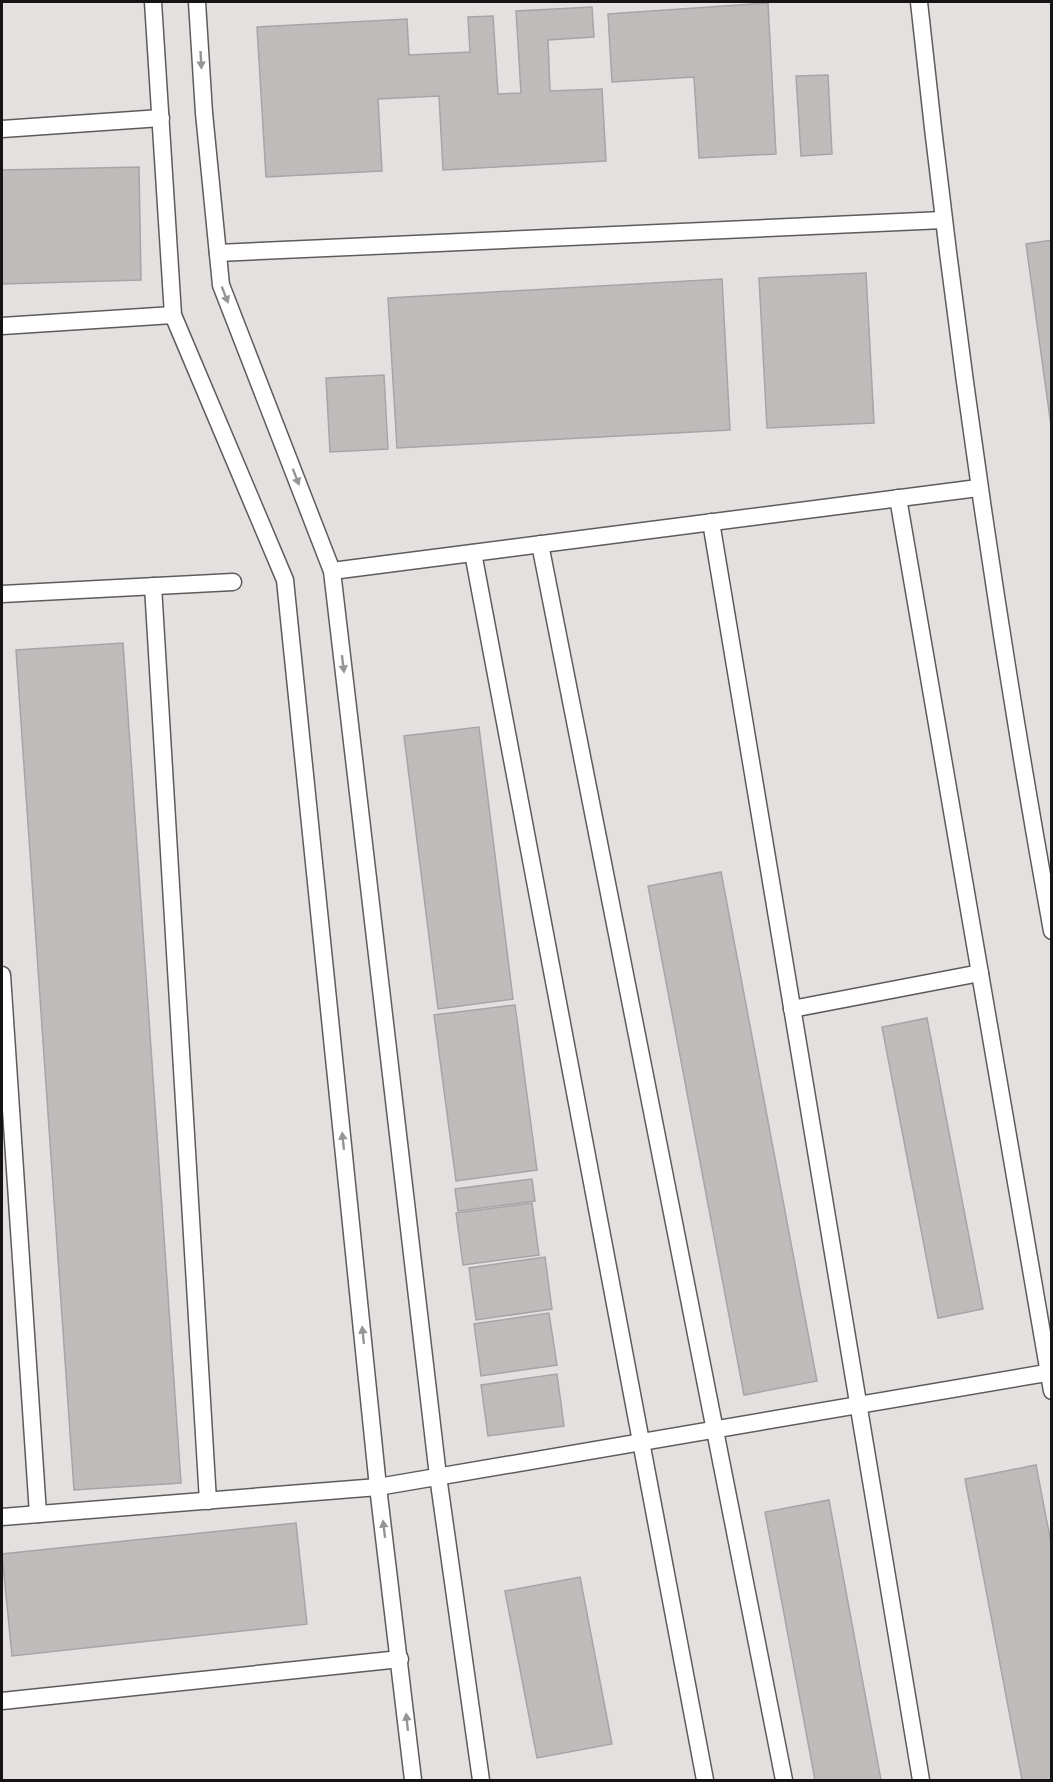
<svg xmlns="http://www.w3.org/2000/svg" width="1053" height="1782" font-family="'Titillium Web',sans-serif">
<rect width="100%" height="100%" fill="#e4e0e0"/>
<g fill="#bfbbbb" stroke="#a8a4a5" stroke-width="1.5">
<path d="M768 3 776 154 699 158 694 77 612 82 608 14Z"/>
<path d="M592 7 594 37 548 40 550 91 602 89 606 161 443 170 439 96 378 99 382 171 266 177 257 27 407 19 409 55 470 52 468 17 493 16 498 94 521 93 516 11Z"/>
<path d="M828 75 832 154 801 156 796 76Z"/>
<path d="M139 167 141 280 2 284V170Z"/>
<path d="M1052 240V433L1026 244Z"/>
<path d="M866 273 874 423 767 428 759 278Z"/>
<path d="M722 279 730 430 397 448 388 298Z"/>
<path d="M384 375 388 449 330 452 326 378Z"/>
<path d="M123 643 181 1483 74 1490 16 650Z"/>
<path d="M479 727 513 999 438 1009 404 736Z"/>
<path d="M721 872 817 1381 744 1395 648 886Z"/>
<path d="M515 1005 537 1170 456 1181 434 1015Z"/>
<path d="M927 1018 983 1309 938 1318 882 1027Z"/>
<path d="M532 1179 535 1201 458 1211 455 1189Z"/>
<path d="M532 1203 539 1255 463 1265 456 1213Z"/>
<path d="M545 1257 552 1309 476 1320 469 1268Z"/>
<path d="M549 1313 557 1365 481 1376 474 1324Z"/>
<path d="M557 1374 564 1426 488 1436 481 1385Z"/>
<path d="M1036 1465 1052 1548V1780H1022L965 1479Z"/>
<path d="M829 1500 881 1780H815L765 1512Z"/>
<path d="M296 1523 307 1624 12 1656 2 1554Z"/>
<path d="M580 1577 612 1744 537 1758 505 1591Z"/>
</g>
<g fill="none" stroke-linecap="round" stroke-linejoin="round">
<g stroke="#5f5b5b" stroke-width="19">
<g id="lane">
<path d="M153 2 173 315 285 580 378 1487 413 1780"/>
<path d="M197 2 204 113 221 285 332 571 438 1476 481 1780"/>
<path d="M919 2C952 313 996 622 1052 931"/>
<path d="M2 129 161 118"/>
<path d="M218 253 943 220"/>
<path d="M2 326 173 315"/>
<path d="M898 498 1052 1391"/>
<path d="M711 522 921 1780"/>
<path d="M540 544 784 1780"/>
<path d="M473 553 705 1780"/>
<path d="M332 571 978 488"/>
<path d="M153 586 208 1501"/>
<path d="M2 594 233 582"/>
<path d="M2 975 38 1514"/>
<path d="M792 1009 980 973"/>
<path d="M2 1517 378 1487 1052 1372"/>
<path d="M2 1701 400 1659"/>
</g>
</g>
<use href="#lane" stroke="#fff" stroke-width="16"/>
</g>
<defs><path id="oneway-solid" d="M-6-.8H1V-3.2L6.5 0L1 3.2V.8H-6Z" transform="scale(1.5)"/></defs>
<g fill="#969595">
<use href="#oneway-solid" transform="translate(201 60) rotate(87)"/>
<use href="#oneway-solid" transform="translate(225 295) rotate(69)"/>
<use href="#oneway-solid" transform="translate(296 477) rotate(69)"/>
<use href="#oneway-solid" transform="translate(343 664) rotate(83)"/>
<use href="#oneway-solid" transform="translate(343 1141) rotate(-96)"/>
<use href="#oneway-solid" transform="translate(363 1335) rotate(-96)"/>
<use href="#oneway-solid" transform="translate(384 1529) rotate(-97)"/>
<use href="#oneway-solid" transform="translate(407 1722) rotate(-96)"/>
</g>
<rect width="1053" height="1782" fill="none" stroke="#151314" stroke-width="6"/>
</svg>
